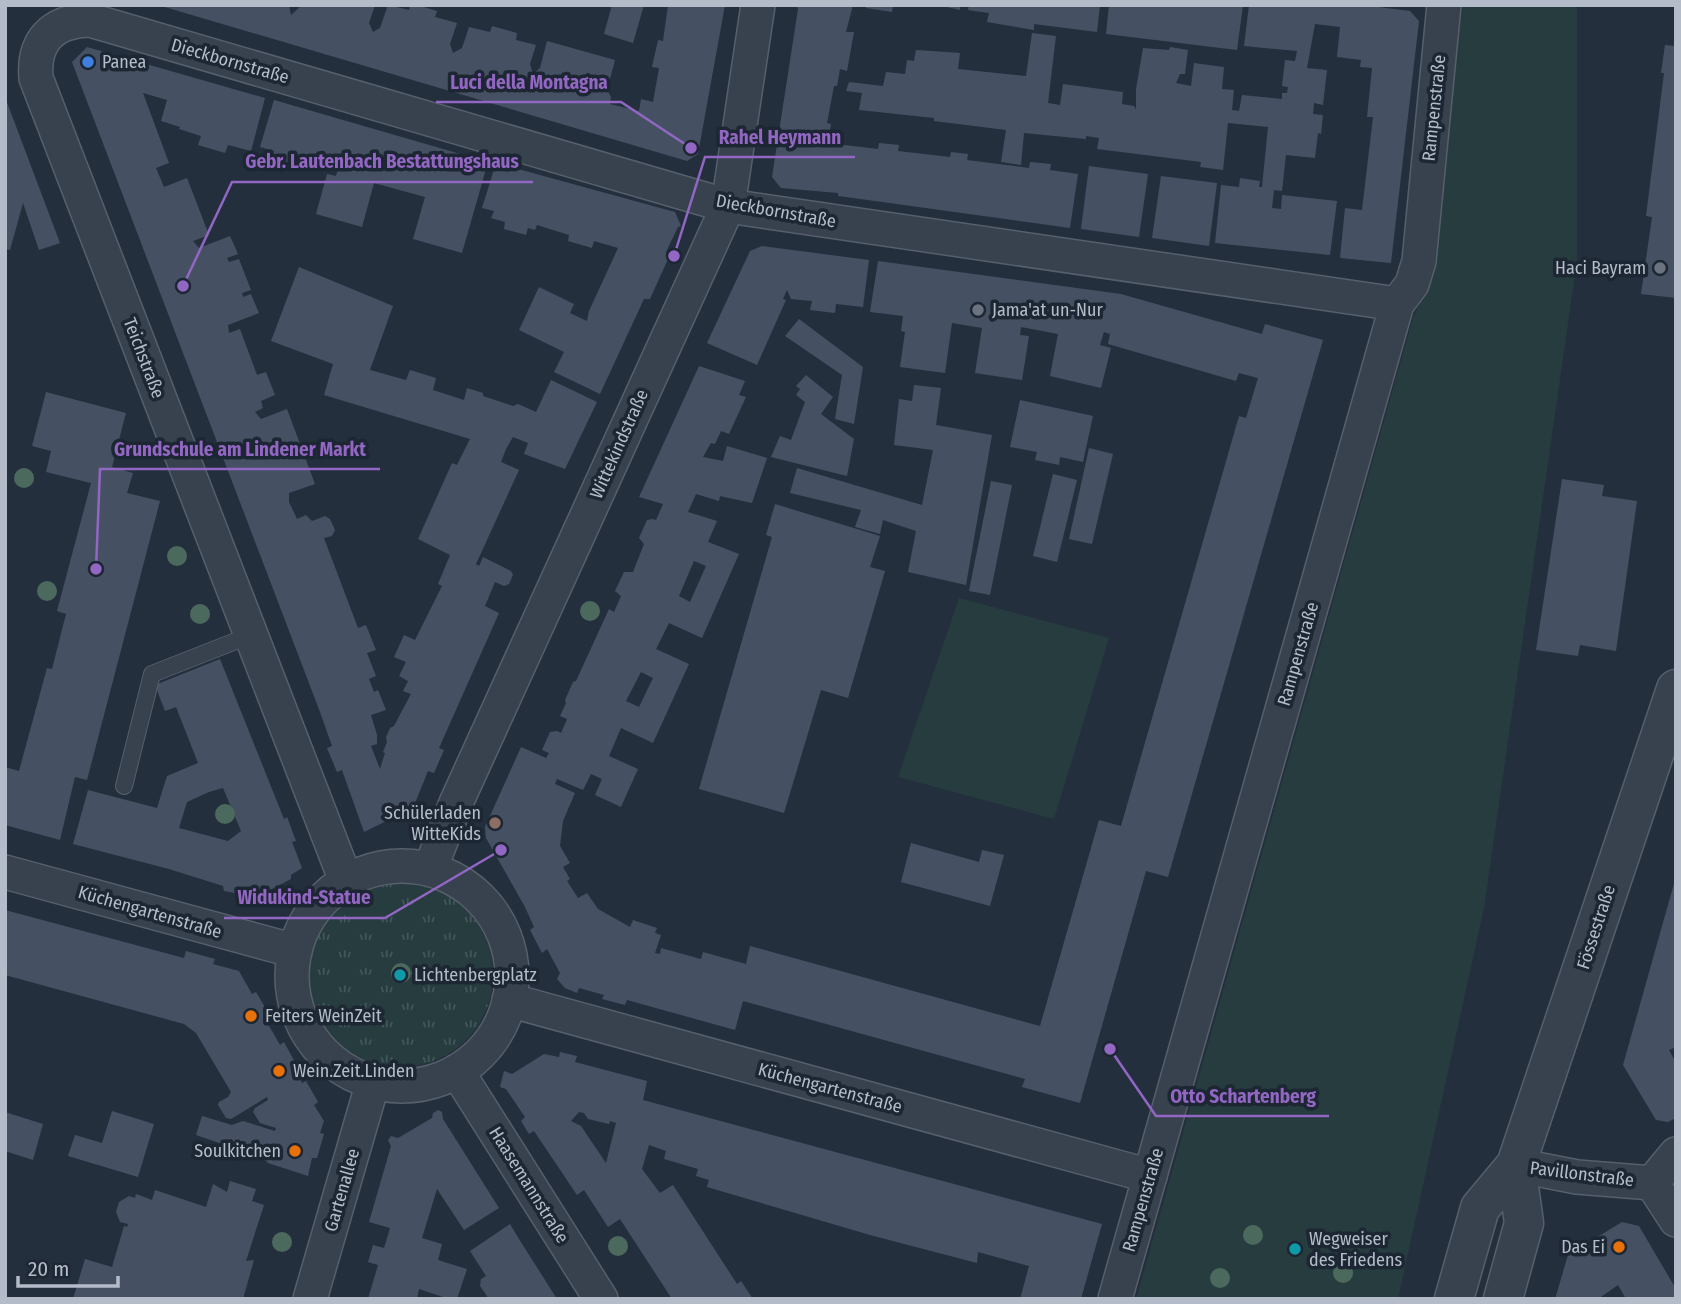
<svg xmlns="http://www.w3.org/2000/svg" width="1681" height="1304" font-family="'Fira Sans Condensed',sans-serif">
<defs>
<pattern id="grass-tufts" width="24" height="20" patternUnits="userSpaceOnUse" patternTransform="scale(1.75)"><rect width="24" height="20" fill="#263c3f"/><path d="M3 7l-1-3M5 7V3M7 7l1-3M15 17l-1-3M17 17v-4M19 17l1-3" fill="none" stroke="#435659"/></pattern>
</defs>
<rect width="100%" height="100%" fill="#242f3e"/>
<circle fill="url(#grass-tufts)" cx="401" cy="975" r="92"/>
<g fill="#263c3f">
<path d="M1457 5H1577V261L1484 908 1398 1299H1136L1413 318 1425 291Z"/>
<path d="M959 598 1109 638 1054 819 898 777Z"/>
</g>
<g fill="#455162" fill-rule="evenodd">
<path d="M158 5H289L291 15 302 5H375L369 23 373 32 380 28 388 5 409 10 410 5H417L437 11 435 17 457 23 450 44 453 53 462 48 469 27 490 32 492 26 517 33 516 40 536 45 530 64 533 74 540 68 547 41 615 60 607 90 611 97 610 104 639 111 641 99 653 102 659 68 652 67 658 40 663 41 668 5H725L698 154 687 161Z"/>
<path d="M612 5H644L633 43 604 34Z"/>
<path d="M797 5H853L846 32H854L847 71 840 69 837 86H834L827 123 831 124 828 143 878 149 879 143 899 145 898 151 950 157 951 152 968 154 967 160 1029 168 1030 162 1051 164 1050 170 1078 174 1070 228 846 197 838 196V193L781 188 772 177 798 9Z"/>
<path d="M866 5H893L892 12 866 8Z"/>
<path d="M938 5H960V10Z"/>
<path d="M969 5H1100L1097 32 1034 24V30L987 22 989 13 968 10Z"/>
<path d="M1109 5H1243L1237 50 1106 34Z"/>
<path d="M1249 5H1363L1410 11 1419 21 1391 263 1340 258 1345 208 1362 210 1373 117H1367L1372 68 1360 67 1361 60 1337 57 1340 27 1315 24 1307 68 1327 70 1323 105 1314 103 1313 114 1323 115 1321 134 1318 133 1315 158 1286 155 1282 191 1274 190 1272 208 1281 209 1282 195 1337 201 1330 255 1215 243 1221 185 1239 187 1240 178 1260 181 1259 187H1262L1268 127 1228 123 1223 170 1200 167 1201 162 1097 149 1099 138 1086 136V139L1024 133 1021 165 1001 162 1006 130 934 121V118L859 110 862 93 846 91 849 82 883 86 886 72 905 74 907 60 914 61 916 50 960 53 958 69 1026 76 1032 33 1056 36 1048 103 1060 105 1063 84 1123 92 1122 104 1134 106 1136 109V89L1143 48 1169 50 1170 47 1188 50 1185 74H1180L1176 83 1191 86 1194 63 1224 67 1222 89 1234 90 1232 110 1239 111 1242 95 1282 99V93H1287L1288 87 1282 86 1285 60 1295 61 1297 51 1244 46Z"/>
<path d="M1665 45 1676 46V298L1641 294 1652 217 1646 216 1664 73H1661Z"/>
<path d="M87 47 265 98 251 151 228 145 225 153 198 145 201 136 179 129 180 127 161 121 167 100 143 93 169 163 156 168 164 187 187 178 209 235 193 241 199 248 230 236 238 254 227 258 229 262 239 259 251 290 242 293 243 297 251 294 259 313 228 325 229 333 240 329 257 375 266 372 275 395 261 401 263 408 255 412 261 419 287 409 315 484 289 493V502L297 519 306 515 312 521 325 516 330 519 335 530 332 536 324 538 358 628 366 625 376 650 367 653 376 676 369 679 374 692 378 690 386 710 371 715 377 735V744L371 746 380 769 385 753 383 752 387 742 386 737 390 728 394 726 411 694 403 691 408 681 399 676 406 662 394 657 404 635 415 640 442 586 438 584 450 555 418 539 452 463 457 465 470 439 324 395 333 364 271 341 299 267 393 306 370 370 406 380 410 370 436 378 433 390 464 400 467 388 483 393V396L513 406 518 404 536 412 551 380 597 402 565 469 524 454 528 443 513 437 506 449 501 462 519 470 476 564 479 566 483 557 511 571 513 575 509 584 504 586 495 582 485 606 499 613 439 748 444 750 434 773 428 771 413 808 364 832 342 770 337 772 327 748 332 746 320 712 72 62Z"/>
<path d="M5 97 60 243 39 250 23 203 10 250 5 249Z"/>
<path d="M274 100 488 162 462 253 413 239 425 197 374 183 362 227 316 214 327 174 336 176 339 165 330 163 329 167 317 163 315 170 272 158 274 151 260 147Z"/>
<path d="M496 163 675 212 681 226 678 227 666 252 668 259 650 299H644L600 394 554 372 564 352 519 330 539 287 574 304 570 313 587 321 589 311 618 248 594 241 592 248 568 241 569 235 537 225 535 230 528 228 526 235 504 229 505 222 491 218 494 211 482 208Z"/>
<path d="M1089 166 1148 174 1139 237 1081 229Z"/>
<path d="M1161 176 1217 183 1209 246 1152 238Z"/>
<path d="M762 246 869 260 863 307 836 304 835 313 810 310 812 301 791 299 787 290 783 299 786 300 757 365 707 343 750 251Z"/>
<path d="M878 261 1121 294 1262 334 1265 324 1323 340 1168 877 1146 871 1080 1103 1022 1087 1025 1079 743 1001 735 1030 627 1000 625 1005 602 999 604 995 579 988 577 993 565 988 557 979 560 973 547 949 542 953 530 930 534 927 525 907 486 838 485 827 521 747 546 758 549 753 542 750 550 732 557 731 561 733 567 719 560 716 566 703 565 700 573 682 576 681 609 609 614 612 621 596 615 591 624 572H633L644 544 639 538 647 520 652 519 656 520 663 504 639 497 699 366 745 381 739 395 746 397 729 434 721 431 715 444 711 443 703 457 723 461 727 446 767 458 752 503 720 496 719 501 696 494 688 512 717 521 708 542 739 554 702 638 669 623 656 649 689 664 653 743 621 728 609 756 638 769 621 807 595 795 602 779 591 774 583 790 557 779 555 784 575 793 563 821 560 846 570 863 563 867 570 879 567 881 578 898 587 893 598 909 630 927 633 920 657 928 655 933 661 935 655 953 660 954 661 948 701 959 703 952 746 964 750 946 1040 1026 1099 820 1121 826 1239 416 1246 418 1258 378 1239 373 1236 381 1108 344 1110 334 1104 332 1100 345 1111 348 1101 388 1050 376 1058 334 1021 327 1020 335 1029 336 1022 380 975 373 982 328 952 323 945 373 900 367 905 332 901 331 903 316 870 312ZM694 561 706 566 690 602 679 596ZM641 672 653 678 639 707 626 701Z"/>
<path d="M799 319 863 367 854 424 835 419 842 375 785 336Z"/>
<path d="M806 375 833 397 821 414 854 439 847 476 771 457 780 436 791 440 805 402 796 395 800 389 796 386Z"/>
<path d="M914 385 941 388 936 425 992 435 966 585 908 572 916 531 883 520 880 534 855 527 861 510 790 493 797 468 922 505 933 450 894 445 899 399 912 401Z"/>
<path d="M46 392 126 413 112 467 133 473 127 493 160 501 87 780 75 777 60 840 5 825V767L19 771 47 668 52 669 66 614 57 611 91 483 46 472 51 451 32 446Z"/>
<path d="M1020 400 1093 416 1083 462 1060 457 1059 465 1035 460 1037 452 1010 447Z"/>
<path d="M1089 448 1113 454 1092 544 1069 539Z"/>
<path d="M1053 474 1077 480 1057 562 1033 556Z"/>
<path d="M1562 479 1604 485 1602 496 1637 501 1616 651 1580 645 1578 656 1536 650Z"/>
<path d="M991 481 1012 485 990 595 969 591Z"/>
<path d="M775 504 880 536 870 567 885 571 848 698 821 690 784 813 699 789 772 537 766 535Z"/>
<path d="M220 659 284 819 287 817 296 841 292 842 302 868 291 875V879L270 890 268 888 255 893 247 891 245 895 224 891 223 886 169 869 73 844 88 790 157 808 167 776 198 763 176 707 165 711 155 685ZM223 788 241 831 228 841 179 828 187 802 209 792Z"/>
<path d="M911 843 979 862 982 850 1004 855 990 906 901 882Z"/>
<path d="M1675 880 1676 1047 1669 1050 1676 1063V1118L1668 1122 1656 1120 1623 1065Z"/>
<path d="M5 910 184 958 186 951 215 959 213 964 239 971 252 994 256 992 269 1014 264 1017 280 1045 284 1042 296 1064 293 1066 302 1083 306 1081 318 1102 314 1105 324 1121 320 1133 324 1134 317 1158H312L308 1176 268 1163 263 1158 196 1135 202 1116 232 1125 243 1121 275 1131 276 1128 260 1123 253 1112 255 1108 268 1100 267 1097 231 1119 226 1118 218 1105 219 1102 228 1097 231 1092 196 1033 184 1024 5 975Z"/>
<path d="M560 1052 577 1056 575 1062 647 1081 643 1100 1102 1224 1081 1299H1020L1029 1266 978 1252 977 1263 870 1235 707 1187 709 1180 696 1176 698 1169 664 1159 666 1151 649 1145 642 1169 660 1193 673 1185 737 1284 741 1281 753 1299H672L620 1219 608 1227 584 1190 577 1195 534 1131 529 1134 521 1121 525 1117 506 1089 500 1087 504 1071 512 1074 544 1054 559 1057ZM579 1112 584 1113 588 1119 609 1124 610 1121 616 1123 606 1163 581 1126 571 1121Z"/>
<path d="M438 1110 442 1112 443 1119 499 1208 464 1230 437 1189 422 1238 442 1244 438 1260 467 1269 457 1299H449L419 1289 417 1299H368L378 1265 368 1262 373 1245 384 1248 390 1228 369 1222 391 1146 388 1140 391 1136 398 1138 432 1118 433 1113Z"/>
<path d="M112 1111 154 1124 138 1177 68 1156 75 1135 102 1143Z"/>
<path d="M5 1112 43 1124 33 1160 5 1151Z"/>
<path d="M230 1181 256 1189 252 1201 264 1205 246 1261 254 1260 243 1299H73L85 1259 112 1267 124 1226 127 1227 128 1224 120 1222 116 1212 119 1202 129 1196 135 1198 136 1194 152 1200 155 1190 206 1207 213 1184 227 1192Z"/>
<path d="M1622 1222 1639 1226 1676 1289V1299H1626L1618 1285 1598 1299H1555L1568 1255Z"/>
<path d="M510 1224 519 1239 557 1299H489L480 1286 481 1279 486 1276 470 1251Z"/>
</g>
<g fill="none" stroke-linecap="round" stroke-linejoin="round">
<g stroke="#565f6c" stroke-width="18">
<path id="service" d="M124 786 152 674 251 635"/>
</g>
<g stroke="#565f6c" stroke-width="36">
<g id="minor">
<circle cx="402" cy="976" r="110"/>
<path d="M430 869 456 803 728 206 758 5"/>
<path d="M5 872 295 951"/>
<path d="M346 881 36 78C33 41 52 21 90 20L728 206 1397 304"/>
<path d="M509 1000 1150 1176"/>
<path d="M457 1071 601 1299"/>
<path d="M1516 1165 1577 1177 1652 1183 1676 1154"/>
<path d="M1652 1183 1676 1220"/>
<path d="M310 1299 373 1082"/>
<path d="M1115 1299 1397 304 1412 284 1419 261 1444 5"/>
</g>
</g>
<g stroke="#565f6c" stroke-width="41">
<g id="tertiary">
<path d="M1454 1299 1480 1208 1516 1165 1676 689"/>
<path d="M1503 1299 1524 1223 1516 1165"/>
</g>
</g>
<use href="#service" stroke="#38414e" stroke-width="16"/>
<use href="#minor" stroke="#38414e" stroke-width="33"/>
<use href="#tertiary" stroke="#38414e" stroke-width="38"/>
</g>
<g fill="#4b6a5d">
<circle cx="24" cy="478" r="10"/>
<circle cx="177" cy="556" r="10"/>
<circle cx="47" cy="591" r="10"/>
<circle cx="590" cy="611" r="10"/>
<circle cx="200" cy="614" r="10"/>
<circle cx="225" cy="814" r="10"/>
<circle cx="401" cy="973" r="10"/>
<circle cx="1253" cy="1235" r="10"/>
<circle cx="282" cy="1242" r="10"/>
<circle cx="618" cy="1246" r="10"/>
<circle cx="1343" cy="1273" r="10"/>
<circle cx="1220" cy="1278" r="10"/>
</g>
<circle fill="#3f7fe0" stroke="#1d2633" stroke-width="2.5" cx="88" cy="62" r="7"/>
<g fill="#6b7280" stroke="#1d2633" stroke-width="2.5">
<circle cx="1660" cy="268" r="7"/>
<circle cx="978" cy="310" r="7"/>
</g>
<circle fill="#8d6e63" stroke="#1d2633" stroke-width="2.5" cx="495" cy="823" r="7"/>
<g fill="#0f9aa8" stroke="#1d2633" stroke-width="2.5">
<circle cx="400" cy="975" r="7"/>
<circle cx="1295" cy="1249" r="7"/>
</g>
<g fill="#e8710a" stroke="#1d2633" stroke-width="2.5">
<circle cx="251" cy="1016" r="7"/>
<circle cx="279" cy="1071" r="7"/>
<circle cx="295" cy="1151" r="7"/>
<circle cx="1619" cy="1247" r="7"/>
</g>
<g text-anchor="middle" stroke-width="7" stroke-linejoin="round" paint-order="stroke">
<g font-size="18" fill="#b4bcc9" stroke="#1d2633">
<text transform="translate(230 61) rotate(16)" y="6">Dieckbornstraße</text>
<text transform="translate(1434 108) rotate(-84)" y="6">Rampenstraße</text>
<text transform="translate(776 211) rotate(10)" y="6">Dieckbornstraße</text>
<text transform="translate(144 358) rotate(69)" y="6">Teichstraße</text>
<text transform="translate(619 444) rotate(-66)" y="6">Wittekindstraße</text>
<text transform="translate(1298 654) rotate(-74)" y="6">Rampenstraße</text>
<text transform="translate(150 912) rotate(16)" y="6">Küchengartenstraße</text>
<text transform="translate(1596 927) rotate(-72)" y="6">Fössestraße</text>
<text transform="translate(830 1088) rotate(15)" y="6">Küchengartenstraße</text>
<text transform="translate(1582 1174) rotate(7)" y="6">Pavillonstraße</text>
<text transform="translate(529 1185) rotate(58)" y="6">Haasemannstraße</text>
<text transform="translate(342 1190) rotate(-74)" y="6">Gartenallee</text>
<text transform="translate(1143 1200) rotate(-74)" y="6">Rampenstraße</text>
</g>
<g font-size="18" fill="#b4bcc9" stroke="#1d2633" text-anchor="start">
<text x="102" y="68">Panea</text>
<text x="1646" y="274" text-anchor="end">Haci Bayram</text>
<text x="992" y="316">Jama'at un-Nur</text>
<text x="481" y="819" text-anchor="end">Schülerladen<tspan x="481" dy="21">WitteKids</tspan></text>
<text x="414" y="981">Lichtenbergplatz</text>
<text x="265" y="1022">Feiters WeinZeit</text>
<text x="293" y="1077">Wein.Zeit.Linden</text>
<text x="281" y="1157" text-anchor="end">Soulkitchen</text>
<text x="1309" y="1245">Wegweiser<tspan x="1309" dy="21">des Friedens</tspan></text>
<text x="1605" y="1253" text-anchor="end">Das Ei</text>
</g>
</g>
<path fill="none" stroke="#9266c3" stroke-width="2.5" d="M691 148L621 102H436M674 256L705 157H855M183 286L232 182H533M96 569L100 469H380M501 850L385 918H224M1110 1049L1156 1116H1329"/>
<g fill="#9266c3" stroke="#1d2633" stroke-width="2.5">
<circle cx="691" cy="148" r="7"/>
<circle cx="674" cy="256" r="7"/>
<circle cx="183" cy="286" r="7"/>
<circle cx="96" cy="569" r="7"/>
<circle cx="501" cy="850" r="7"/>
<circle cx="1110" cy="1049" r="7"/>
</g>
<g font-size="19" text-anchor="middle" font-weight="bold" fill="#9266c3" stroke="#1d2633" stroke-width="7" stroke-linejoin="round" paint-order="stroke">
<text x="529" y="89">Luci della Montagna</text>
<text x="780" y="144">Rahel Heymann</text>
<text x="382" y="168">Gebr. Lautenbach Bestattungshaus</text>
<text x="240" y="456">Grundschule am Lindener Markt</text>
<text x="304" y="904">Widukind-Statue</text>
<text x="1243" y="1103">Otto Schartenberg</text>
</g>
<rect width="1681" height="1304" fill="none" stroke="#b4bcc9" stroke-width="14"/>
<path d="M18 1276v10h100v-10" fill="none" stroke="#b4bcc9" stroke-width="3.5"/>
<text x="28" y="1276" font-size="21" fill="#b4bcc9" stroke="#1d2633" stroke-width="5" paint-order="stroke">20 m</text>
</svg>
